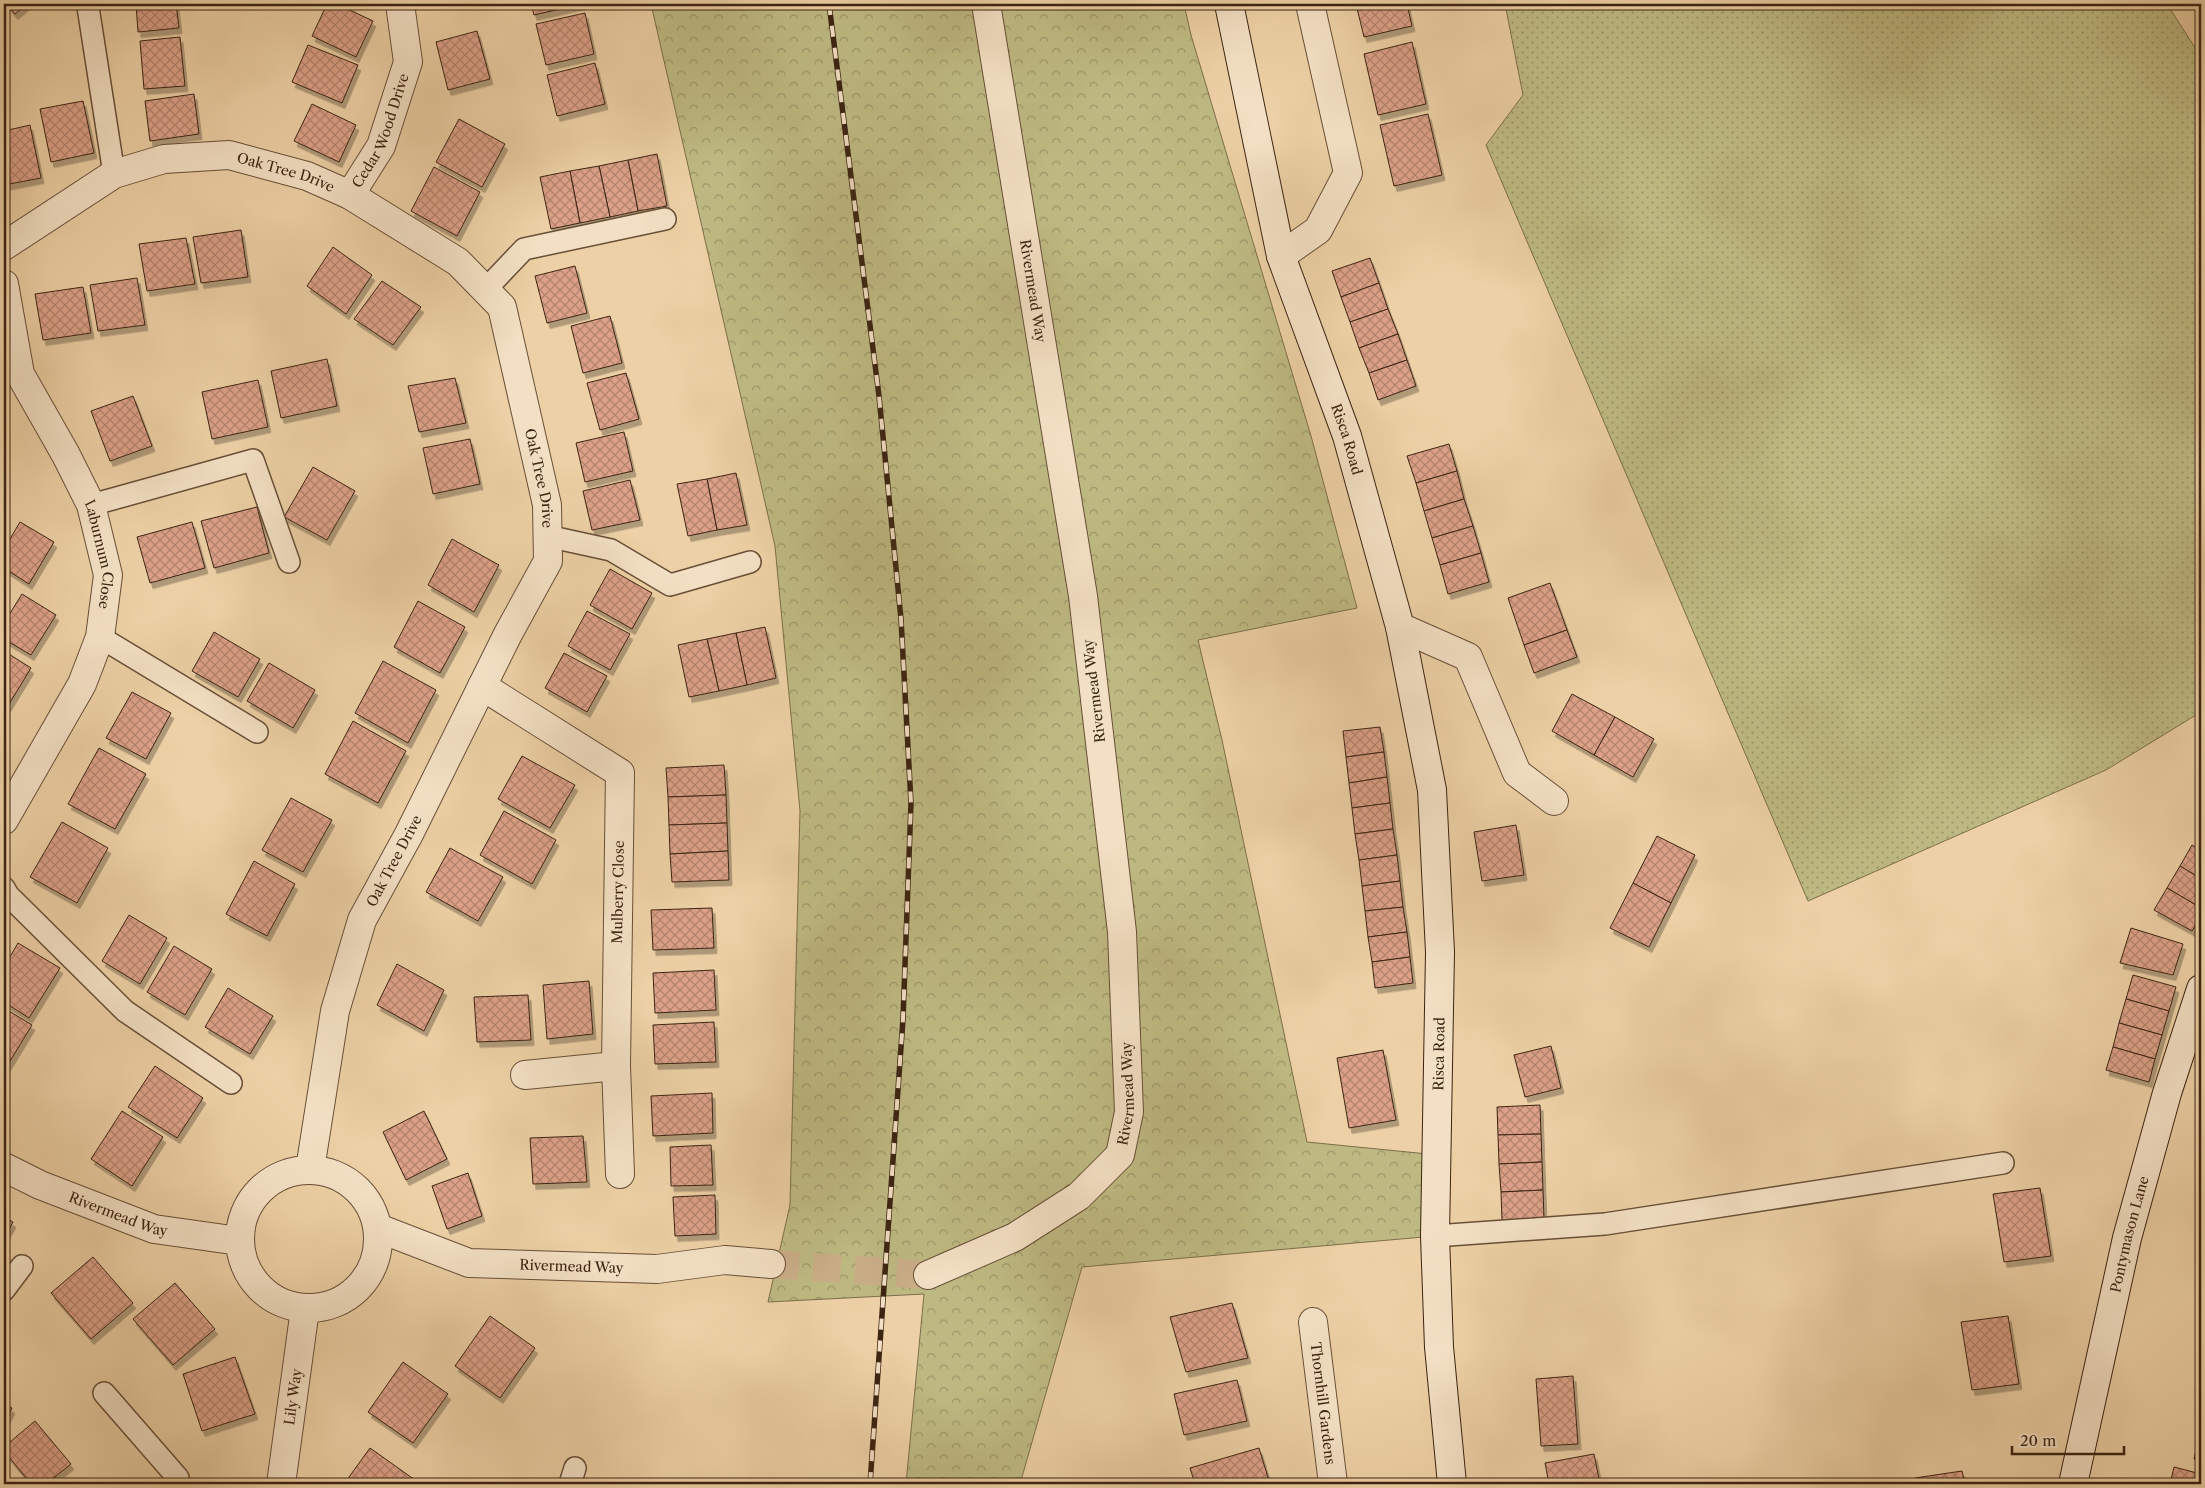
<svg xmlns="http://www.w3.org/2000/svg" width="2205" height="1488" font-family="'Libre Caslon Text',serif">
<defs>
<pattern id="grass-dots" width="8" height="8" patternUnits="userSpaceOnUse" patternTransform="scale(1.25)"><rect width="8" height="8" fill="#beb982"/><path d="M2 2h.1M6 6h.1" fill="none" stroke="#9c9669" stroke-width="1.8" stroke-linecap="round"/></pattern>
<pattern id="forest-crowns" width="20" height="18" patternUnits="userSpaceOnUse" patternTransform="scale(1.25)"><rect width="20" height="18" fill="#beb982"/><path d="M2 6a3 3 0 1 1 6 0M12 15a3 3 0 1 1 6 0" fill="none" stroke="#9c9669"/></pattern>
<pattern id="building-cross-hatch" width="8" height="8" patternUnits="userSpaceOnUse" patternTransform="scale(1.25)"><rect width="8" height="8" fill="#dca188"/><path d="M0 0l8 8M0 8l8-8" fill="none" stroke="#b4836e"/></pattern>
<filter id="shadow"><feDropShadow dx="3" dy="5.5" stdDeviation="0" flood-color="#0004"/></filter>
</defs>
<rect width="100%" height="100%" fill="#edd0a5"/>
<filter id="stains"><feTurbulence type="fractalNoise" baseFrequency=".004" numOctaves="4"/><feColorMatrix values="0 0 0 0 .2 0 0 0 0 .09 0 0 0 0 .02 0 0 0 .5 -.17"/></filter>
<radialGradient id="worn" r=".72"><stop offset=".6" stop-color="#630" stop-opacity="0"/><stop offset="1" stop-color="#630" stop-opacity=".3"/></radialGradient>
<path fill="url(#grass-dots)" stroke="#7d6e4a" d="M1505 4H2167L2201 57V712L2106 770 1808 901 1486 145 1523 95Z"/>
<path fill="url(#forest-crowns)" stroke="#7d6e4a" d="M651 4H1184L1191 35 1311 436 1357 608 1198 640 1222 740 1307 1142 1438 1155 1435 1236 1082 1267 1020 1484H906L924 1294 768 1302 790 1205 800 811 775 546Z"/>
<g fill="url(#building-cross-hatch)" stroke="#3c2412" filter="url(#shadow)">
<path d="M6 4H27L15 14Z"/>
<path d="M136 4H176L179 28 138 32Z"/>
<path d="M327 4H337L373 21 356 57 312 36Z"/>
<path d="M531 4H582L534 15Z"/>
<path d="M1356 4H1407L1412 26 1364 37Z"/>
<path d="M585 13 594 54 546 65 536 24Z"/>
<path d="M477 31 490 79 448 90 436 42Z"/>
<path d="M180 37 185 86 144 89 140 41Z"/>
<path d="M1412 42 1426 104 1378 115 1364 54Z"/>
<path d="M308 45 358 65 342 103 292 82Z"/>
<path d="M595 63 605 104 557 116 547 75Z"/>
<path d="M194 94 199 134 150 141 145 101Z"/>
<path d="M83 101 94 153 51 162 40 109Z"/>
<path d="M312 104 356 125 339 162 294 141Z"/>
<path d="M1428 114 1442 175 1394 186 1380 125Z"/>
<path d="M459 119 505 144 482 187 436 162Z"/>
<path d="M30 125 41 178 4 185V131Z"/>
<path d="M657 154 667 206 638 211 628 160Z"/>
<path d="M628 160 638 211 610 217 599 166Z"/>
<path d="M599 166 610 217 580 223 570 171Z"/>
<path d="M434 167 480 192 457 236 411 211Z"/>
<path d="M570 171 580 223 551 229 540 177Z"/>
<path d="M241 230 248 277 201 283 193 237Z"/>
<path d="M186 238 195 284 147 291 139 244Z"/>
<path d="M333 247 372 275 346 314 307 286Z"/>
<path d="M1370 258 1379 283 1341 297 1332 271Z"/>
<path d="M575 266 587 313 547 323 535 276Z"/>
<path d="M137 278 145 325 98 331 90 285Z"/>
<path d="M382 281 421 307 393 345 354 319Z"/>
<path d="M1379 283 1388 309 1350 322 1341 297Z"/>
<path d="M83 287 91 333 43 340 35 294Z"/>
<path d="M1388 309 1398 334 1359 348 1350 322Z"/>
<path d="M610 316 622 363 583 373 571 326Z"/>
<path d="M1398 334 1407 360 1369 373 1359 348Z"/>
<path d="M327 359 337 406 281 418 271 371Z"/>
<path d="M1407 360 1416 386 1378 400 1369 373Z"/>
<path d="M626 373 639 419 600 430 587 383Z"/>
<path d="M455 378 466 423 419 432 408 386Z"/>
<path d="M258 380 268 427 212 439 202 392Z"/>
<path d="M133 396 152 446 110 461 91 411Z"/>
<path d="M624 432 633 471 585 482 576 443Z"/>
<path d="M470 439 480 484 433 494 423 448Z"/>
<path d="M1449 444 1457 471 1416 483 1407 456Z"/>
<path d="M313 467 355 491 327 540 284 517Z"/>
<path d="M1457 471 1464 499 1424 511 1416 483Z"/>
<path d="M736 473 747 525 717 530 707 479Z"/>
<path d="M707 479 717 530 688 536 677 484Z"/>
<path d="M630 480 640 520 592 530 583 491Z"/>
<path d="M1464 499 1473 526 1432 538 1424 511Z"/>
<path d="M257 507 269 553 214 568 201 521Z"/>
<path d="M20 522 54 542 29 584 4 568V549Z"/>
<path d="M192 522 205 568 150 583 137 537Z"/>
<path d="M1473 526 1481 553 1440 565 1432 538Z"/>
<path d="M452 539 499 565 474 612 428 585Z"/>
<path d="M1481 553 1489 582 1448 594 1440 565Z"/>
<path d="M610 569 652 593 632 629 590 605Z"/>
<path d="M1550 583 1567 630 1524 645 1508 598Z"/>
<path d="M22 594 56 615 31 655 4 639V623Z"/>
<path d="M418 601 465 627 440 673 394 647Z"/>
<path d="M587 611 630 634 610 670 568 646Z"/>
<path d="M765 627 776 678 747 685 736 633Z"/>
<path d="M1567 630 1577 657 1534 673 1524 645Z"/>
<path d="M214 632 260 659 238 697 192 671Z"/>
<path d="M736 633 747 685 719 691 707 639Z"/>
<path d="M707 639 719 691 689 697 678 645Z"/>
<path d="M4 651 31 668 6 709 4 707Z"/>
<path d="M564 653 607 676 587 712 545 688Z"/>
<path d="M383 661 436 690 408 743 355 713Z"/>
<path d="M269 663 315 690 293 728 247 701Z"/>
<path d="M132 692 171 713 146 759 106 738Z"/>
<path d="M1572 694 1615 717 1594 755 1552 731Z"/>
<path d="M1615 717 1654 739 1633 777 1594 755Z"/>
<path d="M353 721 406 751 378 803 325 774Z"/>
<path d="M1380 727 1384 752 1346 757 1343 731Z"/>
<path d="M99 748 146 774 115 829 68 804Z"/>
<path d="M1384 752 1387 777 1349 783 1346 757Z"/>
<path d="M522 756 575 785 550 828 498 799Z"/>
<path d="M724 765 726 795 668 797 666 768Z"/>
<path d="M1387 777 1390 803 1352 808 1349 783Z"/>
<path d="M726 795 727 823 669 825 668 797Z"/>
<path d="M291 798 332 820 303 872 262 850Z"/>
<path d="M1390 803 1393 829 1355 834 1352 808Z"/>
<path d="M504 811 556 840 532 884 480 855Z"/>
<path d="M62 822 108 848 77 903 30 877Z"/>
<path d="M727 823 728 851 670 854 669 825Z"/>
<path d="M1516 825 1524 875 1482 881 1474 832Z"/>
<path d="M1393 829 1397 855 1359 860 1355 834Z"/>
<path d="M1657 836 1695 855 1671 903 1633 883Z"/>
<path d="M2192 845 2201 850V879L2180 866Z"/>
<path d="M450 848 503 877 478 921 426 892Z"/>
<path d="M728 851 729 880 672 882 670 854Z"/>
<path d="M1397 855 1400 881 1362 886 1359 860Z"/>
<path d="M254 861 295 884 267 936 226 914Z"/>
<path d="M2180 866 2201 879V908L2167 888Z"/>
<path d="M1400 881 1403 907 1365 911 1362 886Z"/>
<path d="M1633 883 1671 903 1649 947 1610 928Z"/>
<path d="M2167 888 2201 908V916L2192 931 2154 910Z"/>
<path d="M1403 907 1407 932 1368 937 1365 911Z"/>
<path d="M712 908 714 948 653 950 651 910Z"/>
<path d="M129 915 167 938 140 984 102 961Z"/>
<path d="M2131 928 2183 944 2173 975 2120 963Z"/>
<path d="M1407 932 1410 957 1372 962 1368 937Z"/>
<path d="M18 943 60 968 29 1018 4 1002V967Z"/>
<path d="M174 946 212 969 185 1015 147 992Z"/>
<path d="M1410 957 1413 983 1375 988 1372 962Z"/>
<path d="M397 964 444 990 424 1031 377 1005Z"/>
<path d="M714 970 716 1010 655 1013 653 973Z"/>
<path d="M2133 975 2176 987 2169 1011 2126 999Z"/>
<path d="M589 981 593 1034 547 1039 543 985Z"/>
<path d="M228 988 273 1016 250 1054 205 1027Z"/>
<path d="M528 995 531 1040 477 1042 474 997Z"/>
<path d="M2126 999 2169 1011 2162 1035 2119 1023Z"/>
<path d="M4 1008 32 1025 4 1071Z"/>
<path d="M714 1022 716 1062 655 1064 653 1025Z"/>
<path d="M2119 1023 2162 1035 2155 1059 2113 1047Z"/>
<path d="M1551 1046 1561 1088 1525 1097 1514 1055Z"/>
<path d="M2113 1047 2155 1059 2149 1082 2106 1070Z"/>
<path d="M1383 1050 1396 1120 1349 1128 1337 1058Z"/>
<path d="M155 1066 203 1098 177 1138 128 1107Z"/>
<path d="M712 1093 713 1133 653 1136 651 1096Z"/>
<path d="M1540 1105 1541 1134 1498 1135 1497 1107Z"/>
<path d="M122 1111 163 1137 132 1186 91 1159Z"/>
<path d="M424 1111 447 1159 406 1180 383 1132Z"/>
<path d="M1541 1134 1542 1162 1499 1164 1498 1135Z"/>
<path d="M583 1136 587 1182 533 1184 530 1138Z"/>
<path d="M711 1145 713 1185 671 1186 670 1147Z"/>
<path d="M1542 1162 1543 1190 1501 1192 1499 1164Z"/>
<path d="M468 1173 482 1216 447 1229 432 1186Z"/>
<path d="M2040 1188 2051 1256 2004 1262 1993 1194Z"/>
<path d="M1543 1190 1544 1219 1502 1221 1501 1192Z"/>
<path d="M715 1195 716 1234 675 1236 673 1197Z"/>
<path d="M4 1217 13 1222 4 1238Z"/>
<path d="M93 1257 133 1303 91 1339 51 1293Z"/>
<path d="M175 1283 215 1329 173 1365 133 1319Z"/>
<path d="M1232 1303 1248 1358 1186 1372 1170 1317Z"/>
<path d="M490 1316 535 1348 500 1398 455 1366Z"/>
<path d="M2008 1316 2019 1384 1972 1390 1961 1322Z"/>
<path d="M235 1357 255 1414 202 1431 183 1374Z"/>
<path d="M403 1362 448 1394 413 1443 368 1412Z"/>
<path d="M2201 1366V1393L2195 1391Z"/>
<path d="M1573 1376 1578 1444 1541 1446 1536 1379Z"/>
<path d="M1237 1380 1247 1421 1184 1435 1174 1394Z"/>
<path d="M4 1404 12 1408 4 1424Z"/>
<path d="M35 1421 71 1464 46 1484H31L4 1451V1447Z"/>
<path d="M2200 1433 2201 1434V1461L2194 1459Z"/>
<path d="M370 1448 415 1480 412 1484H344Z"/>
<path d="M1259 1448 1270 1484H1195L1190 1468Z"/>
<path d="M1594 1454 1600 1484H1549L1545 1463Z"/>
<path d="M2174 1467 2201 1474V1484H2170Z"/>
<path d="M1962 1471 1965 1484H1916L1915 1478Z"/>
</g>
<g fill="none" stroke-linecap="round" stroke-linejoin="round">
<path stroke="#caae88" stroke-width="28" stroke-dasharray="28 14" stroke-linecap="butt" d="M771 1264 928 1275"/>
<g stroke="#684f37" stroke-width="24">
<g id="lane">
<path d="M88 7 114 174"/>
<path d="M485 290 524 249 665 219"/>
<path d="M91 505 253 460 289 562"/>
<path d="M547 536 611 550 670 585 750 562"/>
<path d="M100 637 257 732"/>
<path d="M4 888 8 895 125 1011 231 1083"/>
<path d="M1435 1236 1605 1224 2003 1163"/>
<path d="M4 1290 22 1266"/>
<path d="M104 1393 178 1478V1484"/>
<path d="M570 1484 575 1468"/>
</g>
</g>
<g stroke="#684f37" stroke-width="30">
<g id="street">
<path id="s1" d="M350 195 381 146 408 62 400 4"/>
<path id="s2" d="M4 246 114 174 164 159 229 155 307 176 350 195 458 262 502 307 547 505 548 561 508 634 409 834 362 920 335 1011 310 1169"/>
<path d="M1281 256 1318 230 1348 173 1310 4"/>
<path id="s3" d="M4 284 20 374 66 455 91 505 108 575 100 637 82 684 4 820"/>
<path d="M1400 627 1468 657 1517 773 1554 801"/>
<path d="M482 686 620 773 616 1066 620 1174"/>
<path d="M525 1075 616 1066"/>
<path id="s4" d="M4 1167 40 1185 154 1229 239 1241"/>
<circle cx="309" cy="1239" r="69"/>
<path id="s5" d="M378 1228 469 1263 657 1269 725 1260 771 1264"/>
<path id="s6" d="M928 1275 1015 1237 1079 1196 1120 1155 1129 1112 1122 932 1083 596 986 4"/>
<path id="s7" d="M1313 1322 1333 1484"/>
<path id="s8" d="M281 1484 305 1309"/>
</g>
</g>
<g stroke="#3c2412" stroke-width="30">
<g id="secondary">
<path id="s9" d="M1229 4 1281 256 1347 436 1400 627 1432 790 1440 952 1435 1236 1439 1347 1452 1484"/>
<path id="s10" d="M2073 1484 2127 1238 2167 1093 2201 989"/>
</g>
</g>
<use href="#lane" stroke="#f3e0c4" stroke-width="21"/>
<use href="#street" stroke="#f3e0c4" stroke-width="28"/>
<use href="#secondary" stroke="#f3e0c4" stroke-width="28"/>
<g stroke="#3c2412" stroke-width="5.5">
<path id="rail" d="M829 4 879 396 901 619 911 803 903 1019 870 1484"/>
</g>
<use href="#rail" stroke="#f3e0c4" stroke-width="4" stroke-dasharray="11" stroke-linecap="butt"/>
</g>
<g text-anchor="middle" stroke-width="4" stroke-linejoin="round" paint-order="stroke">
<g font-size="14" fill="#3c2412" stroke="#f3e0c4">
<text dy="5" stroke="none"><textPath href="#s1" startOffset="72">Cedar Wood Drive</textPath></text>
<text dy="5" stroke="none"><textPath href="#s2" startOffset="308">Oak Tree Drive</textPath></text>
<text transform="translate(1033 291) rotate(81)" y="5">Rivermead Way</text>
<text dy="5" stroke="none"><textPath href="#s9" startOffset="452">Risca Road</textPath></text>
<text dy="5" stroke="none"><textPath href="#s2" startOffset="742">Oak Tree Drive</textPath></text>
<text dy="5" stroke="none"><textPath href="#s3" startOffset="291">Laburnum Close</textPath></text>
<text transform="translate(1094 691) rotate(-97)" y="5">Rivermead Way</text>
<text transform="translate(394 861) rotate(-62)" y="5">Oak Tree Drive</text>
<text transform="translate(618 892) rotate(-89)" y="5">Mulberry Close</text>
<text transform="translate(1439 1054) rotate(-89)" y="5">Risca Road</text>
<text dy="5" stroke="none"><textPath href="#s6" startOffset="291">Rivermead Way</textPath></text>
<text dy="5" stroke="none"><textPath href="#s4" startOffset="124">Rivermead Way</textPath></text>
<text dy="5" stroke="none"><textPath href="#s10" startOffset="256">Pontymason Lane</textPath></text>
<text dy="5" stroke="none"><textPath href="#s5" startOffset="200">Rivermead Way</textPath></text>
<text dy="5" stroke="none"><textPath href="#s8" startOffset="88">Lily Way</textPath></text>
<text dy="5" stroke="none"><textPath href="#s7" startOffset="82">Thornhill Gardens</textPath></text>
</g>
</g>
<rect width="2205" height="1488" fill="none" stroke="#edd0a5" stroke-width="20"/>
<rect x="5" y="5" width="2195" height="1478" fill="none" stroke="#3c2412" stroke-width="2.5"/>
<rect x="10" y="10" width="2185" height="1468" fill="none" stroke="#3c2412"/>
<path d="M2012 1446v8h112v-8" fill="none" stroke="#3c2412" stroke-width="2.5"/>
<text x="2020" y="1446" font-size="15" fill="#3c2412" stroke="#f3e0c4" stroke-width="4" paint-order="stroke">20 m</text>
<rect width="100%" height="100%" filter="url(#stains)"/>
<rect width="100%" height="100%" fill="url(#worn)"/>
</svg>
